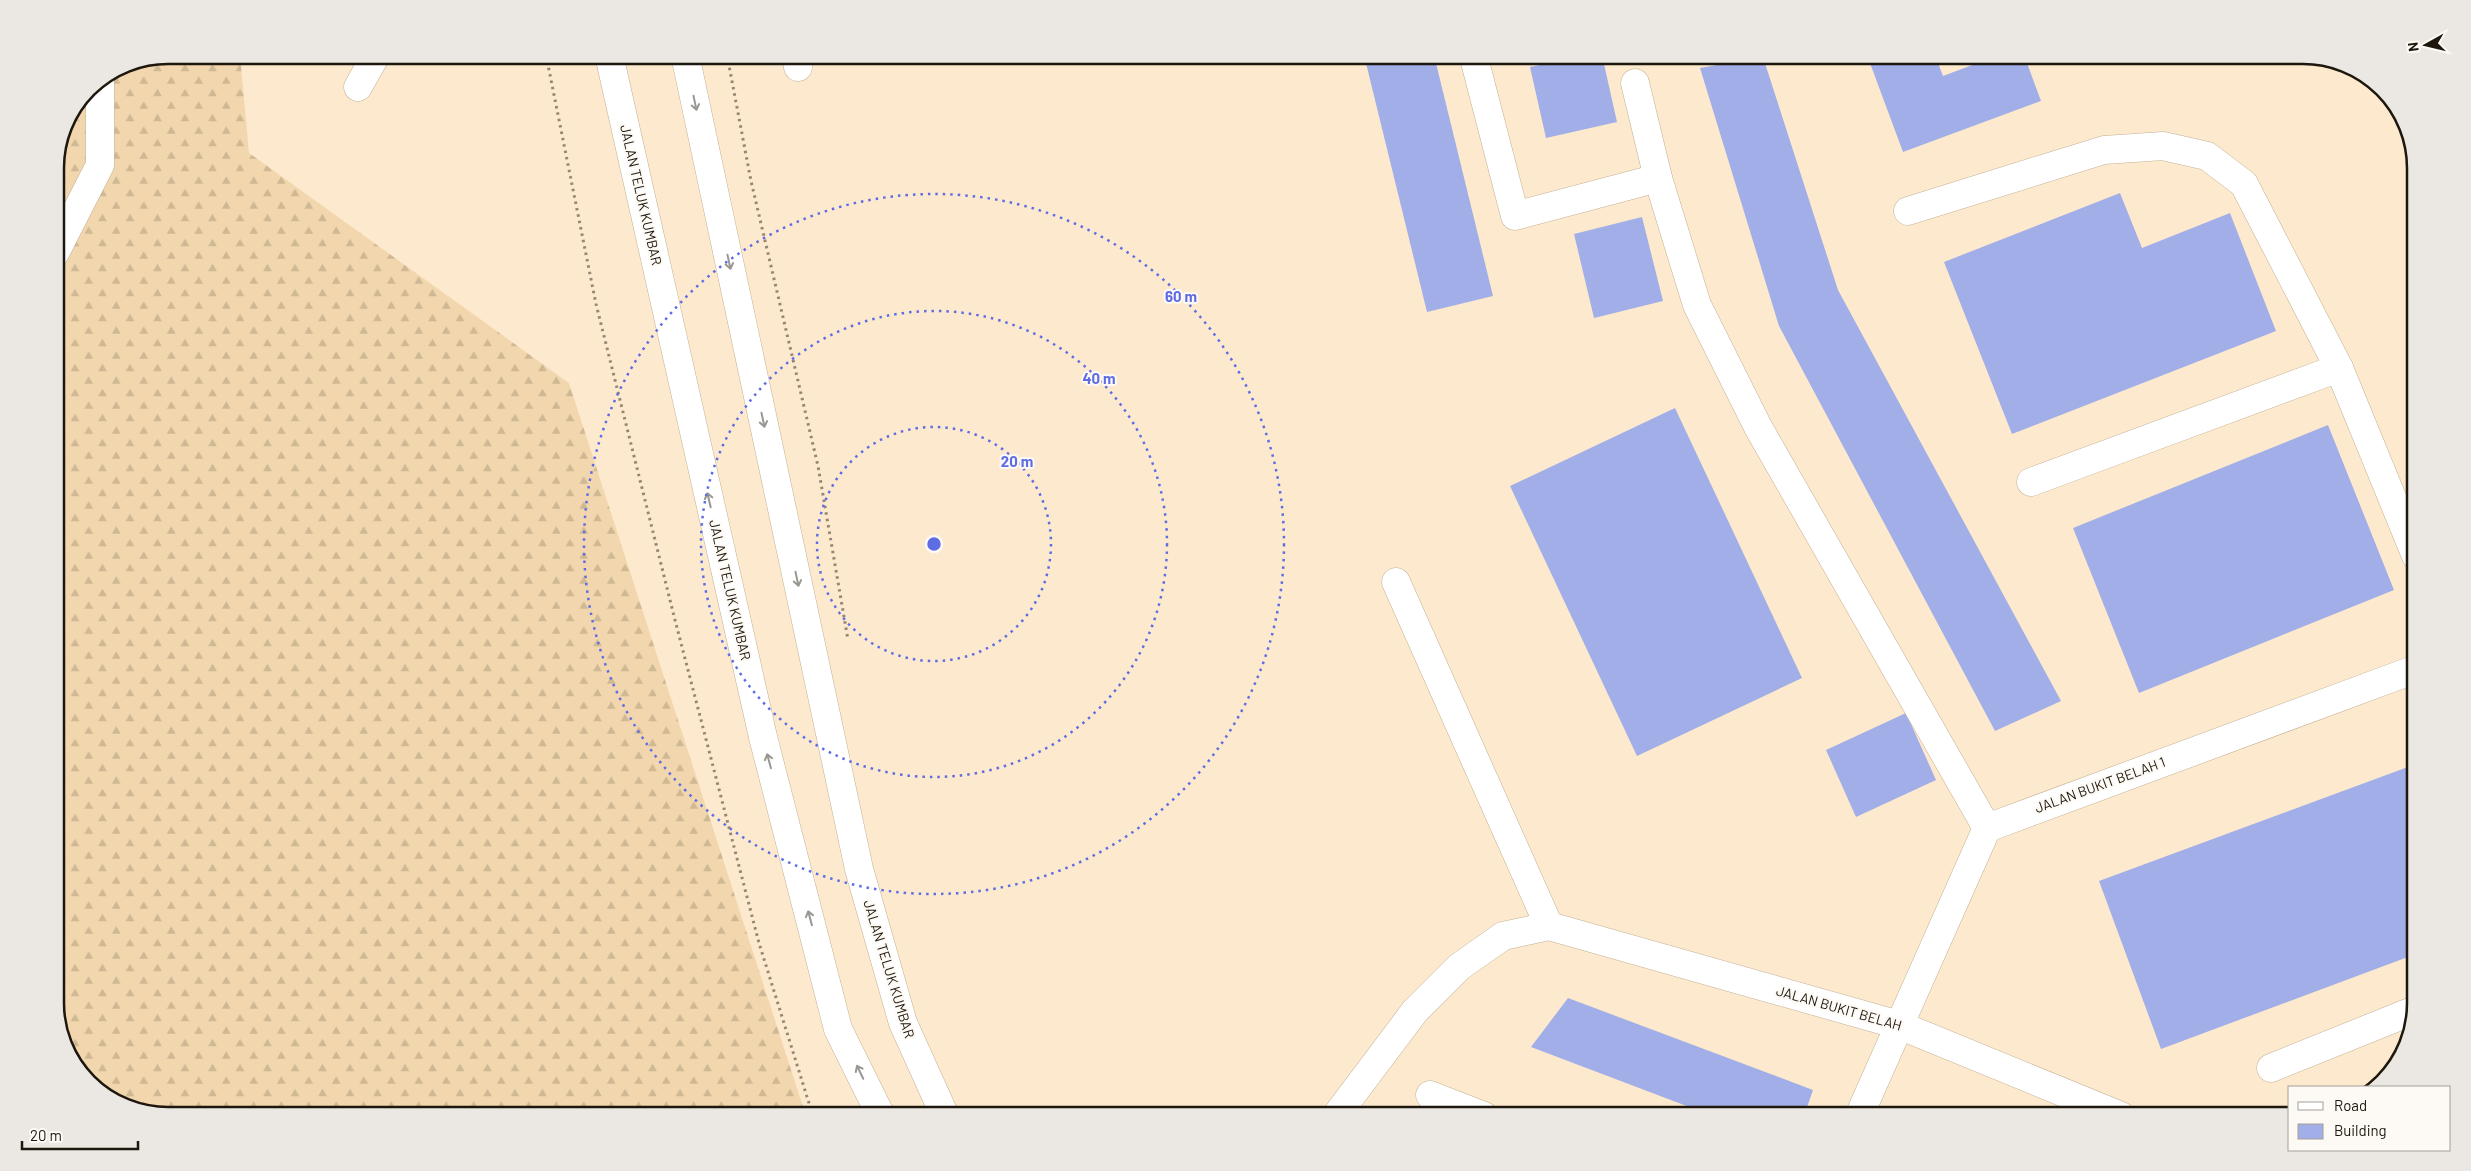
<svg xmlns="http://www.w3.org/2000/svg" width="2471" height="1171" font-family="Barlow,sans-serif">
<defs>
<pattern id="forest-firs" width="22" height="20" patternUnits="userSpaceOnUse" patternTransform="scale(1.25)"><rect width="22" height="20" fill="#f2d7ae"/><path d="M5 1l3.5 6h-7zM16 11l3.5 6h-7z" fill="#cfb894"/></pattern>
</defs>
<rect width="100%" height="100%" fill="#fdeace"/>
<path fill="url(#forest-firs)" d="M168 55H240L249 153 569 383 806 1116H168L125 1107 74 1066 55 1011V161L64 125 88 88 125 64Z"/>
<g fill="#a1aee7">
<path d="M1364 55H1434L1493 296 1427 312Z"/>
<path d="M1588 55H1602L1617 122 1546 138 1530 67Z"/>
<path d="M1867 55H1935L1943 76 1999 55H2024L2041 101 1903 152Z"/>
<path d="M1763 57 1838 290 2061 701 1995 731 1779 326 1700 68Z"/>
<path d="M2120 193 2142 248 2230 213 2276 331 2012 434 1944 262Z"/>
<path d="M1642 217 1663 301 1594 318 1574 234Z"/>
<path d="M1675 408 1802 678 1637 756 1510 486Z"/>
<path d="M2328 425 2394 590 2139 693 2073 528Z"/>
<path d="M1906 713 1936 780 1856 817 1826 750Z"/>
<path d="M2416 764V954L2161 1049 2099 881Z"/>
<path d="M1568 998 1813 1090 1804 1116H1713L1531 1047Z"/>
</g>
<g fill="none" stroke-linecap="round" stroke-linejoin="round">
<g stroke="#c3b196" stroke-width="29">
<g id="minor">
<path d="M796 55 798 67"/>
<path d="M1474 58 1515 216 1658 178"/>
<path d="M1635 83 1658 178 1697 305 1758 427 1987 828"/>
<path d="M358 87 376 55"/>
<path d="M1908 211 2104 150 2163 146 2207 156 2244 184 2339 368 2416 556"/>
<path d="M55 253 100 165V80"/>
<path d="M2031 482 2339 368"/>
<path d="M1396 582 1549 926"/>
<path d="M2271 1068 2415 1010"/>
<path d="M1430 1095 1484 1116"/>
<path d="M1336 1116 1415 1011 1459 967 1503 936 1549 926 1899 1025 2121 1116"/>
<path d="M1859 1116 1987 828 2416 669"/>
</g>
</g>
<g stroke="#c3b196" stroke-width="29">
<g id="highway">
<path d="M609 55 763 737 838 1029 881 1116"/>
<path d="M685 55 859 869 903 1023 945 1116"/>
</g>
</g>
<g stroke="#948774" stroke-width="3" stroke-dasharray="2.5 4" stroke-linecap="butt">
<path d="M546 55 596 304 675 620 759 943 813 1116"/>
<path d="M727 55 751 181 818 466 848 640"/>
<path d="M832 60 868 55"/>
</g>
<use href="#minor" stroke="#fff" stroke-width="28"/>
<use href="#highway" stroke="#fff" stroke-width="28"/>
</g>
<defs><path id="oneway-shaft" d="M-6 0H5M1.5-3L5.5 0L1.5 3" fill="none" stroke-width="1.6" stroke-linecap="round" stroke-linejoin="round" transform="scale(1.25)"/></defs>
<g stroke="#999792">
<use href="#oneway-shaft" transform="translate(695 103) rotate(78)"/>
<use href="#oneway-shaft" transform="translate(729 262) rotate(78)"/>
<use href="#oneway-shaft" transform="translate(763 420) rotate(78)"/>
<use href="#oneway-shaft" transform="translate(709 500) rotate(-103)"/>
<use href="#oneway-shaft" transform="translate(797 579) rotate(78)"/>
<use href="#oneway-shaft" transform="translate(769 761) rotate(-105)"/>
<use href="#oneway-shaft" transform="translate(810 918) rotate(-105)"/>
<use href="#oneway-shaft" transform="translate(860 1072) rotate(-116)"/>
</g>
<g fill="none" stroke="#5f6de4" stroke-width="2.5" stroke-dasharray="2.5 5">
<circle cx="934" cy="544" r="117"/>
<circle cx="934" cy="544" r="233"/>
<circle cx="934" cy="544" r="350"/>
</g>
<g text-anchor="middle" stroke-width="4" stroke-linejoin="round" paint-order="stroke">
<g font-size="14" fill="#1d170d" stroke="#fdf9f4">
<text transform="translate(641 195) rotate(77)" y="5">JALAN TELUK KUMBAR</text>
<text transform="translate(730 590) rotate(77)" y="5">JALAN TELUK KUMBAR</text>
<text transform="translate(2100 785) rotate(-20)" y="5">JALAN BUKIT BELAH 1</text>
<text transform="translate(889 969) rotate(73)" y="5">JALAN TELUK KUMBAR</text>
<text transform="translate(1839 1008) rotate(16)" y="5">JALAN BUKIT BELAH</text>
</g>
</g>
<path d="M0 0H2471V1171H0ZM168 64H2303A104 104 0 0 1 2407 168V1003A104 104 0 0 1 2303 1107H168A104 104 0 0 1 64 1003V168A104 104 0 0 1 168 64Z" fill="#ebe7e2" fill-rule="evenodd"/>
<path fill="none" stroke="#1d170d" stroke-width="2.5" d="M168 64H2303A104 104 0 0 1 2407 168V1003A104 104 0 0 1 2303 1107H168A104 104 0 0 1 64 1003V168A104 104 0 0 1 168 64Z"/>
<circle cx="934" cy="544" r="8" fill="#5f6de4" stroke="#fdf9f4" stroke-width="2.5"/>
<g font-size="15" text-anchor="middle" font-weight="bold" fill="#5f6de4" stroke="#fdf9f4" stroke-width="4" stroke-linejoin="round" paint-order="stroke">
<text x="1181" y="302">60 m</text>
<text x="1099" y="384">40 m</text>
<text x="1017" y="467">20 m</text>
</g>
<rect x="2288" y="1086" width="162" height="65" fill="#fdf9f4" stroke="#a39f98"/>
<rect x="2298" y="1102" width="25" height="8" fill="#ffffff" stroke="#a39f98"/>
<text x="2334" y="1111" font-size="15" fill="#1d170d">Road</text>
<rect x="2298" y="1124" width="25" height="15" fill="#a1aee7" stroke="#a39f98"/>
<text x="2334" y="1136" font-size="15" fill="#1d170d">Building</text>
<g transform="translate(2426 45) rotate(262)" stroke="#fdf9f4" stroke-width="4" paint-order="stroke">
<path d="M0-4L9 19L0 12L-9 19Z" fill="#1d170d"/>
<text y="-8" font-size="14" font-weight="bold" text-anchor="middle" fill="#1d170d">N</text>
</g>
<path d="M22 1141v8h116v-8" fill="none" stroke="#1d170d" stroke-width="2.5"/>
<text x="30" y="1141" font-size="15" fill="#1d170d" stroke="#fdf9f4" stroke-width="4" paint-order="stroke">20 m</text>
</svg>
